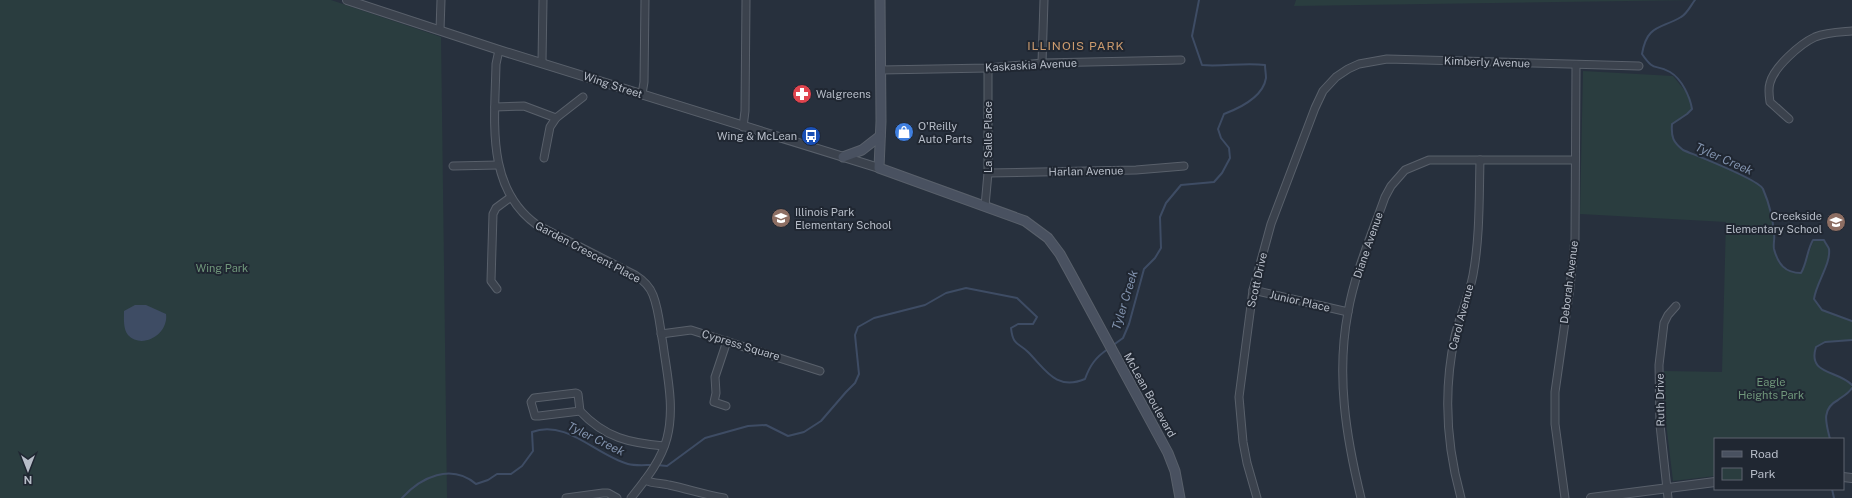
<svg xmlns="http://www.w3.org/2000/svg" width="1852" height="498" font-family="'Public Sans',sans-serif">
<rect width="100%" height="100%" fill="#27303d"/>
<g fill="#2a3d3f">
<path d="M0 0H331L441 37 447 498H0Z"/>
<path d="M1296 0H1698L1294 6Z"/>
<path d="M1583 71 1673 76 1690 97 1692 109 1680 120 1672 124C1671 137 1673 142 1683 150 1697 156 1758 179 1763 189 1769 203 1773 219 1774 234 1775 239 1773 244 1774 249 1778 264 1785 273 1801 273L1814 240H1824C1825 243 1828 246 1829 249 1831 264 1816 283 1814 299L1822 310 1852 321V340L1825 342 1816 347C1807 375 1838 370 1852 385 1851 405 1817 389 1830 439H1715V476L1673 481 1664 406V371L1722 372 1726 222 1580 214Z"/>
</g>
<path fill="#3e4c64" d="M135 305H146L166 314C169 334 142 350 128 335 123 329 124 318 124 311Z"/>
<g fill="none" stroke-linecap="round" stroke-linejoin="round">
<g stroke="#3e4c64" stroke-width="2">
<path d="M1695 0C1691 5 1687 14 1681 17 1661 29 1647 24 1642 54 1655 73 1654 63 1670 72 1682 79 1690 97 1692 109L1687 114 1672 124C1671 137 1673 142 1683 150 1697 156 1758 179 1763 189 1769 203 1773 219 1774 234 1775 239 1773 244 1774 249 1778 264 1785 273 1801 273 1807 263 1807 250 1813 240H1824C1825 243 1828 246 1829 249 1831 264 1816 283 1814 299L1822 310 1852 321"/>
<path d="M1852 340 1825 342 1816 347C1807 375 1838 370 1852 385"/>
<path d="M1112 346 1123 338 1129 324 1144 269 1155 258 1161 248 1160 217 1166 203 1181 185 1214 182 1222 173 1230 158 1229 148 1221 138 1218 129 1224 114C1240 108 1263 97 1266 78 1266 74 1265 69 1265 65 1244 62 1223 67 1202 65L1192 36 1199 0"/>
<path d="M1830 439C1826 423 1821 409 1838 400 1843 396 1848 394 1852 388"/>
<path d="M657 465 667 466 705 438 748 426 766 425 788 436 804 432 821 421 846 392 855 383 859 374 855 335 858 327 874 318 925 305 946 293 966 288 1017 298 1037 317 1033 324H1018L1011 328C1013 346 1018 342 1028 352 1046 370 1056 391 1085 379 1090 365 1096 357 1108 349"/>
<path d="M1832 489 1834 498"/>
<path d="M402 498C421 477 451 463 476 484L488 480 497 474H511L522 466 533 451 532 432C566 419 596 455 628 464 635 466 645 465 653 465"/>
</g>
<g stroke="#59606b" stroke-width="9">
<g id="minor">
<path d="M440 30 441 0"/>
<path d="M499 50 496 64C495 120 485 188 537 225L635 275C643 280 650 287 653 295 659 310 660 328 663 344 667 375 675 407 667 438 661 461 646 479 631 498"/>
<path d="M542 62 543 0"/>
<path d="M1042 63 1044 0"/>
<path d="M881 70 988 68 1042 63 1181 60"/>
<path d="M642 94 644 82 645 0"/>
<path d="M495 107 524 106 556 118 583 97"/>
<path d="M1789 119 1770 102C1769 95 1768 89 1770 83 1774 67 1800 44 1815 37 1827 32 1840 32 1852 31"/>
<path d="M743 127 745 111 746 0"/>
<path d="M544 158 550 127 556 118"/>
<path d="M453 166 498 165"/>
<path d="M988 173 1136 170 1184 166"/>
<path d="M985 206 988 173V68"/>
<path d="M497 289 491 281 493 214 496 208 511 197"/>
<path d="M1253 290 1348 312"/>
<path d="M661 334 691 330 820 371"/>
<path d="M576 393 578 394 580 411 539 416H535L531 402 534 398Z"/>
<path d="M726 406 714 402 716 393 715 377 727 341"/>
<path d="M580 411C605 438 630 443 664 446"/>
<path d="M645 480C653 484 661 483 669 485 688 489 706 495 724 498"/>
<path d="M566 498 603 493H608L617 498"/>
<path d="M1257 498 1247 463 1243 442 1239 397 1253 290 1271 224 1315 108 1323 91 1336 77 1348 69 1359 64 1387 59 1639 66"/>
<path d="M1361 498C1346 437 1336 375 1348 312 1355 272 1372 234 1385 197L1391 186 1405 170 1429 160H1575"/>
<path d="M1461 498C1446 444 1443 391 1455 336 1460 315 1469 296 1473 275 1480 237 1479 198 1480 160"/>
<path d="M1565 498 1555 424V392L1570 287 1575 239 1576 65"/>
<path d="M1668 498 1660 425 1659 365 1664 323 1668 315 1676 306"/>
</g>
</g>
<g stroke="#59606b" stroke-width="10">
<g id="tertiary">
<path d="M347 0 499 50 879 168"/>
<path d="M1843 477 1852 478"/>
<path d="M1591 498 1715 482"/>
</g>
</g>
<g stroke="#59606b" stroke-width="11">
<g id="secondary">
<path d="M880 0 881 121 879 168 1025 221 1048 238 1060 254 1071 274 1168 453 1175 471 1180 498"/>
<path d="M843 157 862 150 880 136"/>
</g>
</g>
<use href="#minor" stroke="#3b424d" stroke-width="7"/>
<use href="#tertiary" stroke="#3b424d" stroke-width="8"/>
<use href="#secondary" stroke="#495160" stroke-width="9"/>
</g>
<defs>
<g id="pharmacy-disc" transform="scale(1)"><circle r="9.5" fill="#e0444e" stroke="#202732"/><path d="M-2-6h4v4h4v4h-4v4h-4v-4h-4v-4h4Z" fill="#fff"/></g>
<g id="shop-disc" transform="scale(1)"><circle r="9.5" fill="#3f7fe0" stroke="#202732"/><path d="M-5-2.5h2.3a2.7 3.5 0 0 1 5.4 0H5L5.5 6h-11ZM-1.5-2.5h3a1.5 2.3 0 0 0-3 0Z" fill="#fff"/></g>
<g id="bus-disc" transform="scale(1)"><circle r="9.5" fill="#1a4fb4" stroke="#202732"/><path d="M-5-6H5V4H4V6H2V4H-2V6H-4V4H-5ZM-3.5-4V0h7V-4ZM-3.5 1.2v1.5H-2V1.2ZM2 1.2v1.5H3.5V1.2Z" fill="#fff"/></g>
<g id="school-disc" transform="scale(1)"><circle r="9.5" fill="#8d6e63" stroke="#202732"/><path d="M0-5L7-2L0 1L-7-2ZM-4 1L0 2.5L4 1V4Q0 6-4 4Z" fill="#fff"/></g>
</defs>
<g fill-rule="evenodd">
<use href="#pharmacy-disc" x="802" y="94"/>
<use href="#shop-disc" x="904" y="132"/>
<use href="#bus-disc" x="811" y="136"/>
<use href="#school-disc" x="781" y="218"/>
<use href="#school-disc" x="1836" y="222"/>
</g>
<g text-anchor="middle" stroke-width="4" stroke-linejoin="round" paint-order="stroke">
<g font-size="11" fill="#b7bdc8" stroke="#202732">
<text transform="translate(1487 62) rotate(2)" y="4">Kimberly Avenue</text>
<text transform="translate(1031 65) rotate(-3)" y="4">Kaskaskia Avenue</text>
<text transform="translate(613 85) rotate(18)" y="4">Wing Street</text>
<text transform="translate(988 137) rotate(-90)" y="4">La Salle Place</text>
<text transform="translate(1086 171) rotate(-1)" y="4">Harlan Avenue</text>
<text transform="translate(1368 245) rotate(-71)" y="4">Diane Avenue</text>
<text transform="translate(588 252) rotate(28)" y="4">Garden Crescent Place</text>
<text transform="translate(1257 280) rotate(-77)" y="4">Scott Drive</text>
<text transform="translate(1569 282) rotate(-83)" y="4">Deborah Avenue</text>
<text transform="translate(1300 301) rotate(13)" y="4">Junior Place</text>
<text transform="translate(1461 317) rotate(-75)" y="4">Carol Avenue</text>
<text transform="translate(741 345) rotate(17)" y="4">Cypress Square</text>
<text transform="translate(1150 395) rotate(61)" y="4">McLean Boulevard</text>
<text transform="translate(1660 400) rotate(-91)" y="4">Ruth Drive</text>
</g>
<g font-size="11" fill="#b7bdc8" stroke="#202732" text-anchor="start">
<text x="816" y="98">Walgreens</text>
<text x="918" y="130">O'Reilly<tspan x="918" dy="13">Auto Parts</tspan></text>
<text x="797" y="140" text-anchor="end">Wing &amp; McLean</text>
<text x="795" y="216">Illinois Park<tspan x="795" dy="13">Elementary School</tspan></text>
<text x="1822" y="220" text-anchor="end">Creekside<tspan x="1822" dy="13">Elementary School</tspan></text>
</g>
<g font-size="11" fill="#70977b" stroke="#202732">
<text x="222" y="272">Wing Park</text>
<text x="1771" y="386">Eagle<tspan x="1771" dy="13">Heights Park</tspan></text>
</g>
<g font-size="12" letter-spacing="1" fill="#cc9b6e" stroke="#202732">
<text x="1076" y="50">ILLINOIS PARK</text>
</g>
<g font-size="12" font-style="italic" fill="#8192ad" stroke="#202732">
<text transform="translate(1724 159) rotate(24)" y="4">Tyler Creek</text>
<text transform="translate(1125 300) rotate(-73)" y="4">Tyler Creek</text>
<text transform="translate(596 439) rotate(26)" y="4">Tyler Creek</text>
</g>
</g>
<rect x="1714" y="438" width="130" height="52" fill="#202732" stroke="#5c636e"/>
<rect x="1722" y="451" width="20" height="6" fill="#495160" stroke="#5c636e"/>
<text x="1750" y="458" font-size="12" fill="#b7bdc8">Road</text>
<rect x="1722" y="468" width="20" height="12" fill="#2a3d3f" stroke="#5c636e"/>
<text x="1750" y="478" font-size="12" fill="#b7bdc8">Park</text>
<g transform="translate(28 470) rotate(180)" stroke="#202732" stroke-width="3" paint-order="stroke">
<path d="M0-3L7 15L0 10L-7 15Z" fill="#b7bdc8"/>
<text y="-6" font-size="11" font-weight="bold" text-anchor="middle" fill="#b7bdc8">N</text>
</g>
</svg>
